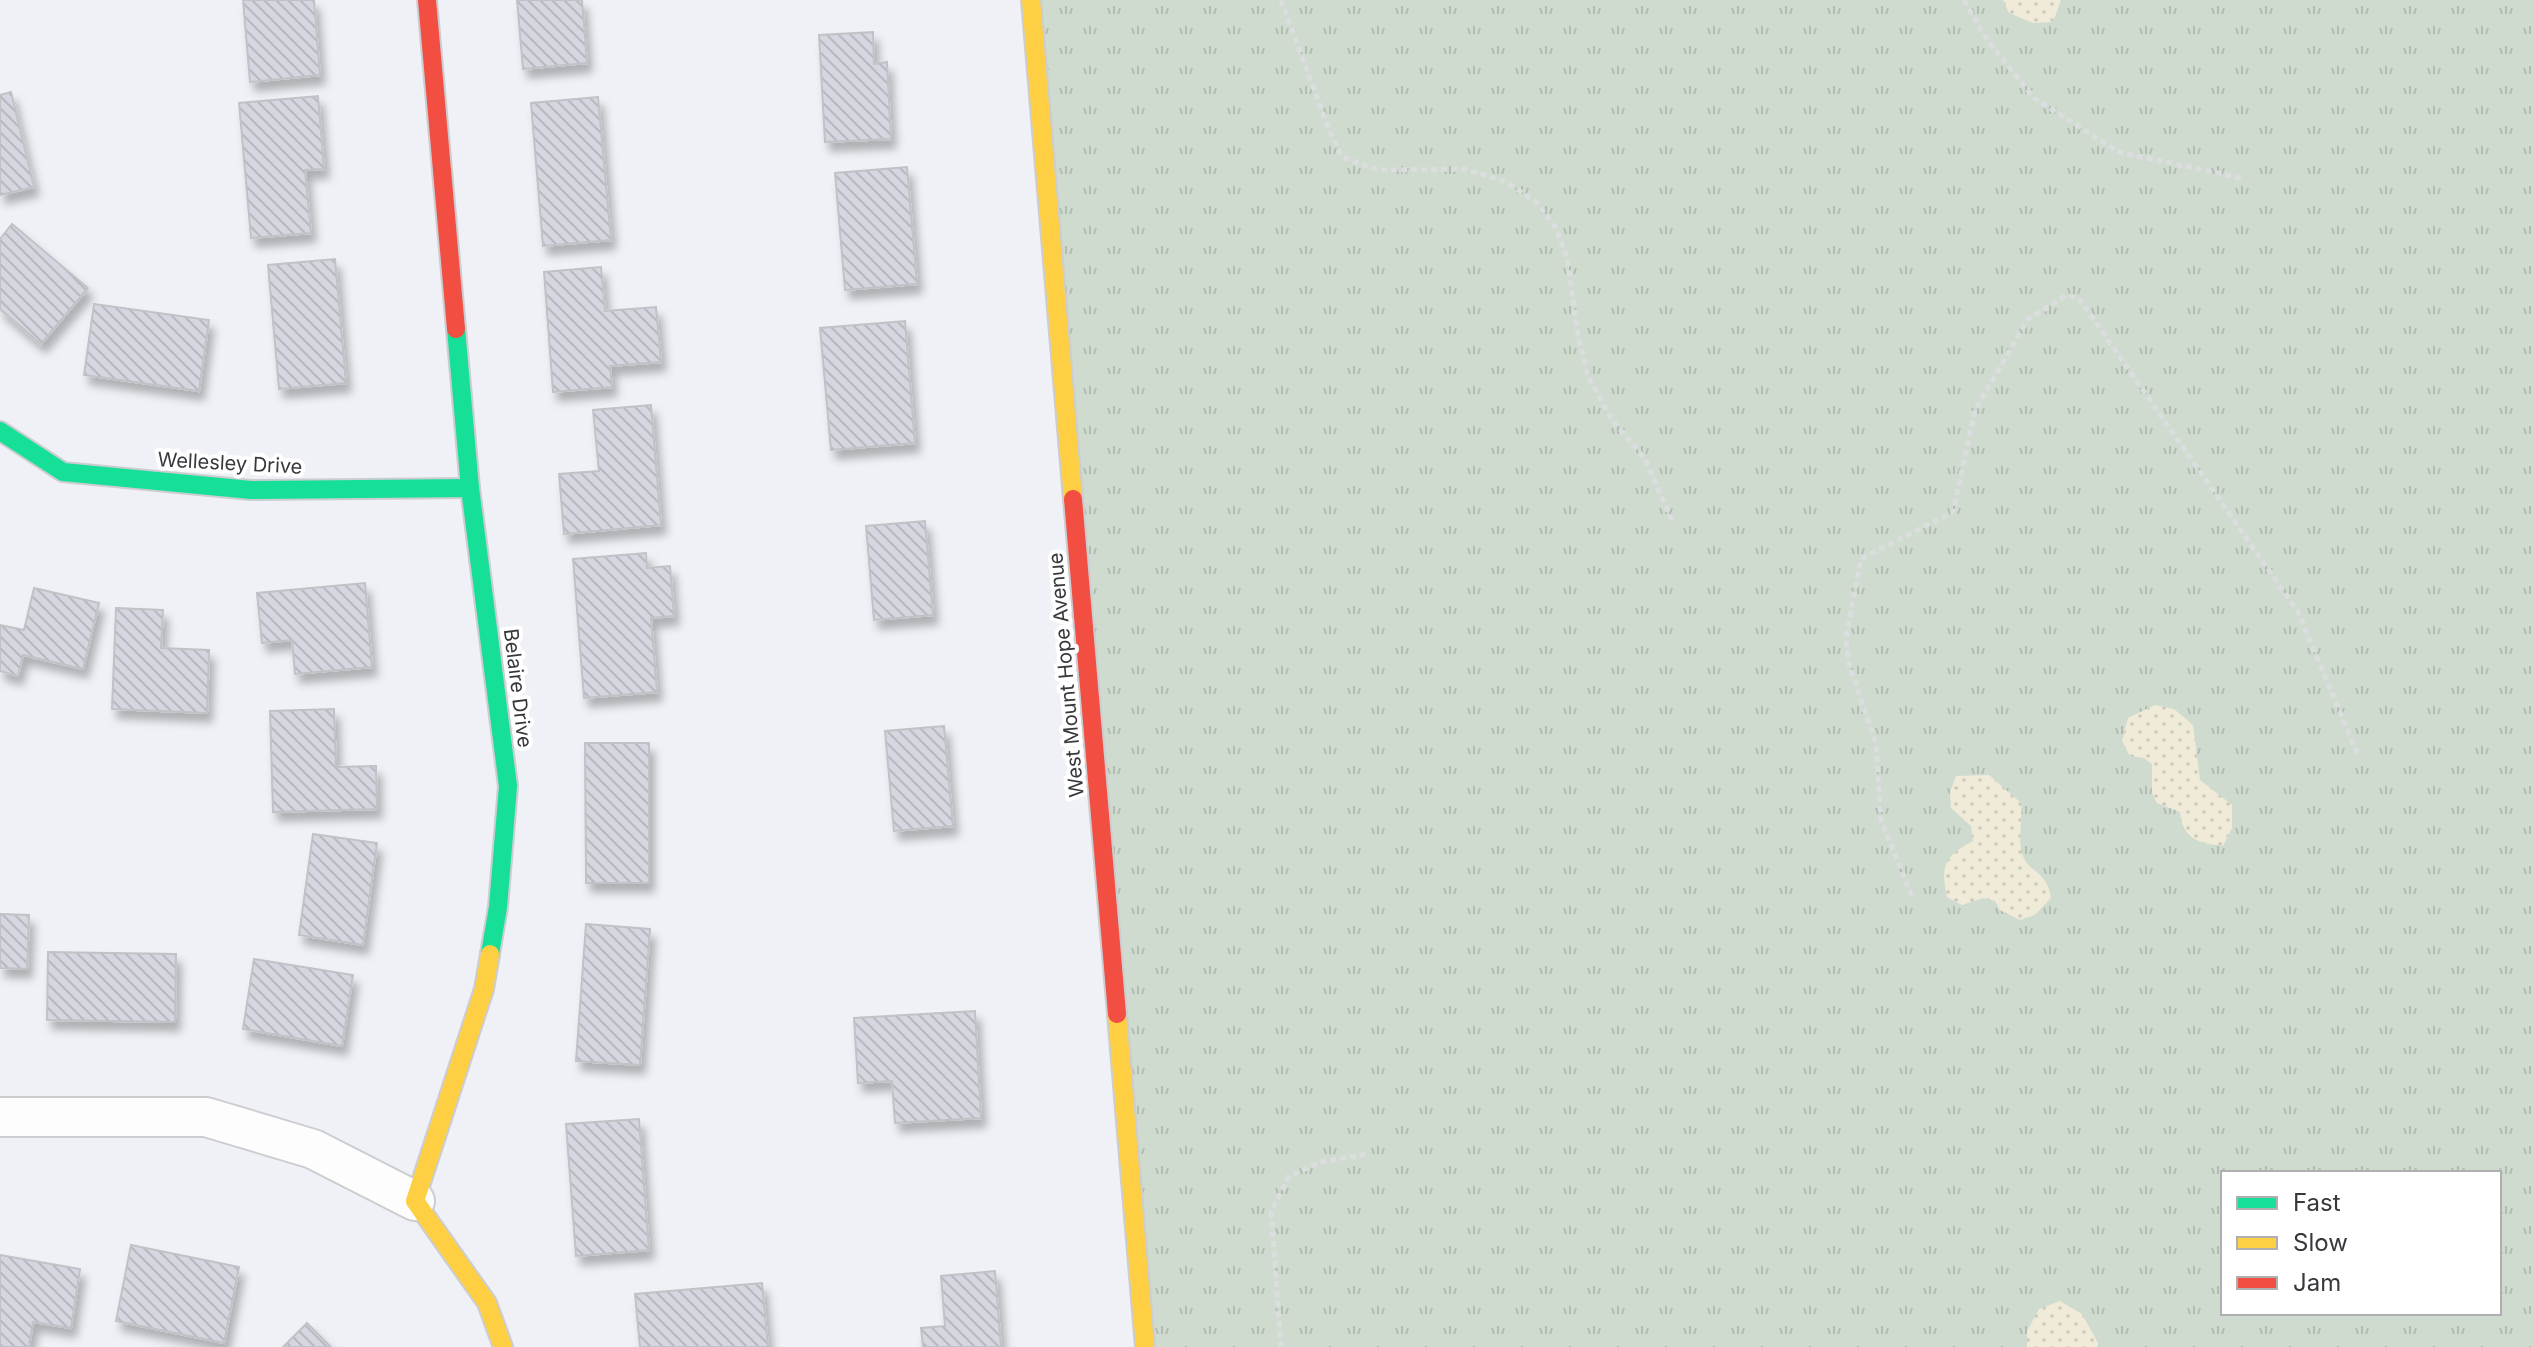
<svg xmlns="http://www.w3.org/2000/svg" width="2533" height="1347" font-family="Inter,sans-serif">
<defs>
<pattern id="grass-tufts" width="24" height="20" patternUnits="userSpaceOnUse" patternTransform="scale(2)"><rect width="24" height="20" fill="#cfdbce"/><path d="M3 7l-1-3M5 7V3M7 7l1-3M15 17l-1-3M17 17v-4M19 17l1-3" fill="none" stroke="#b2bdb2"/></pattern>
<pattern id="sand-dots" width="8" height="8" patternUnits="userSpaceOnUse" patternTransform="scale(2)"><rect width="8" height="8" fill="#f0ebd9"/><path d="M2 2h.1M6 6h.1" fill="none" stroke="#cecabb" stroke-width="1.8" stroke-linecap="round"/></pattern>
<pattern id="building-back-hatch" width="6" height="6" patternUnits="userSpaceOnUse" patternTransform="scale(2)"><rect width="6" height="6" fill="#d4d7df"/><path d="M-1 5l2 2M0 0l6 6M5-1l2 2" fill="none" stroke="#b7b9c0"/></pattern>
<filter id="shadow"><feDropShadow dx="5" dy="9" stdDeviation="4" flood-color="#0004"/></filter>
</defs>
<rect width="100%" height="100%" fill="#eff1f6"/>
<path fill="url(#grass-tufts)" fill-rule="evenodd" d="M1030 0H2533V1347H1141ZM2223 1173H2499V1313H2223Z"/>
<g fill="url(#sand-dots)">
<path d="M2003 0H2061L2053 22 2033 23 2009 13Z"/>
<path d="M2155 705 2174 709 2193 725 2200 780 2232 805V828L2223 846C2199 843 2183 840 2180 812L2157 803 2152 793V764L2144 758 2130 756 2122 741 2128 718Z"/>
<path d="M1989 775 2021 803C2023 820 2017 840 2023 856 2030 874 2047 870 2051 898L2035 915 2020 920 2000 910 1995 901 1983 898 1962 905 1947 897C1940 866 1945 856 1973 841L1971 826 1951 808 1950 792 1956 776Z"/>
<path d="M2060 1301 2082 1314 2098 1343V1347H2027V1331L2039 1309Z"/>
</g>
<g fill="url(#building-back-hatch)" stroke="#c1c2c6" stroke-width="2" filter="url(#shadow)">
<path d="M243 0H314L320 75 250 82Z"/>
<path d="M517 0H582L587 63 523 69Z"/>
<path d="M873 32 874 64 887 62 891 139 825 142 819 35Z"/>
<path d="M11 92 34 187 0 195V95Z"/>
<path d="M318 96 324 169 305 170 311 233 251 238 239 103Z"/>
<path d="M598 97 611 240 543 246 531 103Z"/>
<path d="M907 167 917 284 845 290 835 173Z"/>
<path d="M12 224 88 288 41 344 0 309V239Z"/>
<path d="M335 259 346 383 279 389 268 265Z"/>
<path d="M601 267 605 311 656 307 661 362 610 366 612 387 553 392 544 272Z"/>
<path d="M94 304 209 320 199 391 84 375Z"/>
<path d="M905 321 915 443 831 450 820 328Z"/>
<path d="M651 405 661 525 564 534 559 474 599 471 593 410Z"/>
<path d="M925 521 933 615 874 620 866 526Z"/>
<path d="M646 553 647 568 670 566 674 616 651 618 657 692 584 698 573 559Z"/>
<path d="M365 583 372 667 295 674 292 640 262 643 257 593Z"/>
<path d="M34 588 99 603 83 669 23 655 18 676 0 671V625L24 630Z"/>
<path d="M116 608 163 610 161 648 209 650 207 713 112 709Z"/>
<path d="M334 709 336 767 376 766 377 809 273 812 270 711Z"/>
<path d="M944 726 953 826 894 831 885 731Z"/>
<path d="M585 743H649V883H586Z"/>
<path d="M313 834 377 843 363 945 299 935Z"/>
<path d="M0 914 29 915 27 969 0 968Z"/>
<path d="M586 924 650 929 640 1065 576 1061Z"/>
<path d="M48 952 176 954 175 1022 47 1020Z"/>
<path d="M254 959 353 975 342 1046 243 1029Z"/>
<path d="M975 1011 981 1118 895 1123 892 1081 858 1083 854 1018Z"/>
<path d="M639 1119 649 1250 576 1256 566 1124Z"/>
<path d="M131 1245 239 1267 224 1343 116 1321Z"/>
<path d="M0 1255 80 1269 71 1328 33 1322 29 1347H0Z"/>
<path d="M995 1271 1001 1347H923L921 1328 945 1326 941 1276Z"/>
<path d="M762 1283 768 1347H640L635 1294Z"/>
<path d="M307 1323 331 1347H283Z"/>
</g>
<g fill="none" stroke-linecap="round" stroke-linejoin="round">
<g stroke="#cccdd1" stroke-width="42">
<path id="street" d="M0 1117H206L313 1149 415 1201"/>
</g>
<g stroke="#cccdd1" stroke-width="22">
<g id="fast">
<path d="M456 329 470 488 508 786 498 907 490 954"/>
<path d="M0 431 63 472 251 490 470 488"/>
</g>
</g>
<g stroke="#cccdd1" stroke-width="22">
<g id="slow">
<path d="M1031 0 1073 499"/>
<path d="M490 954 484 989 415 1201 487 1303 503 1347"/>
<path d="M1117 1014 1145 1347"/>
</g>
</g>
<g stroke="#cccdd1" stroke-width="22">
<g id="jam">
<path d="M427 0 456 329"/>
<path d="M1073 499 1117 1014"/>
</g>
</g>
<g stroke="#dcdddf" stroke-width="5" stroke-dasharray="6 4" stroke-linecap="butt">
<path d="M1281 0 1330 132 1342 157 1378 170 1464 169 1504 181 1535 201 1556 228 1567 258 1579 340 1589 378 1612 420 1645 459 1674 525"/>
<path d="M1964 0 1985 37 2034 98 2119 152 2241 178"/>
<path d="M1912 896 1881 820 1876 744 1849 664 1846 637 1861 559 1953 512 1975 410 2028 319 2067 295 2080 300 2298 612 2359 757"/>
<path d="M1281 1347 1271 1212 1289 1176 1320 1162 1369 1154"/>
</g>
<use href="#street" stroke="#fdfdfe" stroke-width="38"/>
<use href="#fast" stroke="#16e098" stroke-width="18"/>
<use href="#slow" stroke="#ffcf43" stroke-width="18"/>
<use href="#jam" stroke="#f24e42" stroke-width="18"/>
</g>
<g text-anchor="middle" stroke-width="8" stroke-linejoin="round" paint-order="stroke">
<g font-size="20" fill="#37383c" stroke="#fff">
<text transform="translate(230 463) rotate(3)" y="7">Wellesley Drive</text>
<text transform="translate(1066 675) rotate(-95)" y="7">West Mount Hope Avenue</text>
<text transform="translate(518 688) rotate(83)" y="7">Belaire Drive</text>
</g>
</g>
<rect x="2221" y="1171" width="280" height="144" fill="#ffffff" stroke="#afafb1" stroke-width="2"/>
<rect x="2237" y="1197" width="40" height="12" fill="#16e098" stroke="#afafb1" stroke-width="2"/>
<text x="2293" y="1211" font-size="24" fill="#37383c">Fast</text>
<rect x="2237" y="1237" width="40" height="12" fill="#ffcf43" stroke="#afafb1" stroke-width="2"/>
<text x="2293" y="1251" font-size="24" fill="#37383c">Slow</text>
<rect x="2237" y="1277" width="40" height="12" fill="#f24e42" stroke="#afafb1" stroke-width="2"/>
<text x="2293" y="1291" font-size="24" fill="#37383c">Jam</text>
</svg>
